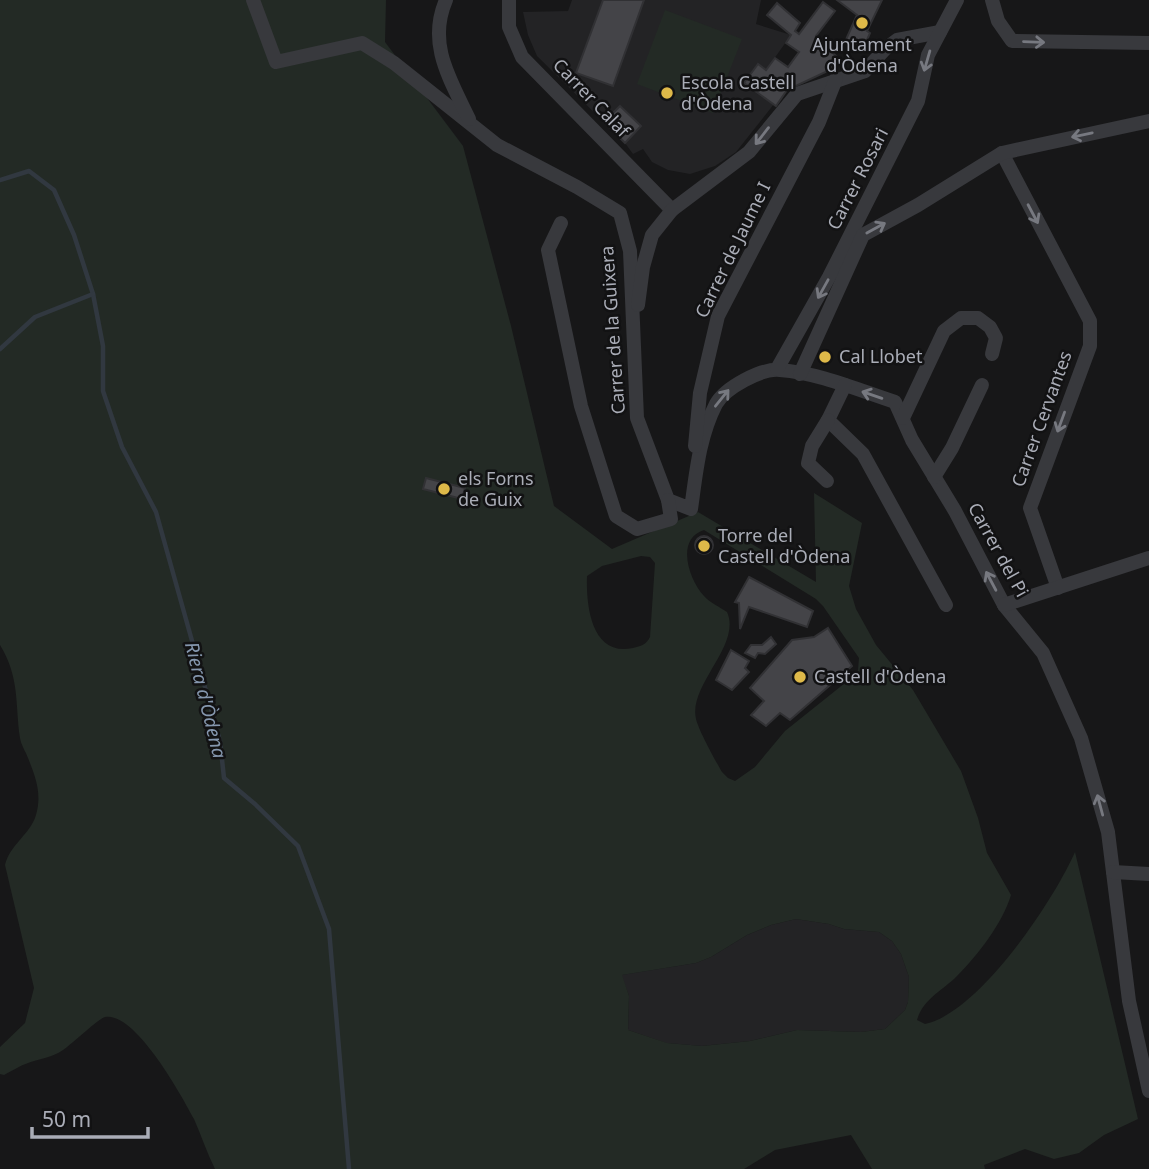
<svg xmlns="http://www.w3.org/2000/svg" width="1149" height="1169" font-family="'Noto Sans',sans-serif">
<rect width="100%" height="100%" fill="#171718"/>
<g fill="#232325">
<path d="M572 0H761L756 24 791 35 766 70 757 64 744 83 774 104 736 152 715 166 690 174 668 170 652 162 643 149 633 154 625 143 537 56 528 35 523 12 568 11Z"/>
<path d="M796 919 829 924 844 929 879 932 892 941 901 954 909 977 908 1002 905 1010 885 1029 861 1032 797 1030 750 1041 702 1046 666 1043 628 1030 629 996 621 975 696 963 711 957 747 935 771 925Z"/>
</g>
<g fill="#232a25" fill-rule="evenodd">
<path d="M0 0H386L385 42 463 146 511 326 554 506 612 549 698 512 816 582 814 493 862 523 849 586 856 609 876 645 913 690 961 771 978 818 987 853 1011 895C1002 924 978 955 957 976 942 991 923 999 917 1020L925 1024C979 1013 1054 900 1075 852L1138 1119 1104 1135 1079 1153 1054 1159 1025 1149 984 1165 985 1169H872L851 1135 775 1150 744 1169H215C207 1153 201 1135 194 1119 182 1096 135 1011 105 1017 99 1018 72 1044 63 1050 53 1057 39 1059 28 1063 19 1066 12 1071 4 1075L0 1074V1047L25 1023 34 988 5 865C10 844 30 835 36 815 42 794 36 778 28 758 26 752 21 745 20 738 15 703 20 678 0 645ZM704 530 816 599 823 606 859 658 858 670 850 679 785 731 755 767 735 781 728 778 722 772C715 760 699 731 696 719 688 685 742 645 727 612 720 607 710 603 704 596 689 580 675 539 704 530ZM641 556 650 557 655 563 650 637C646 645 641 646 633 648 591 657 586 605 587 576L602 566ZM796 919 829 924 844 929 879 932 892 941 901 954 909 977 908 1002 905 1010 885 1029 861 1032 797 1030 750 1041 702 1046 667 1043 628 1030 629 996 622 975 696 963 711 957 747 935 771 925Z"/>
<path d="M665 10 742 39 713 113 637 84Z"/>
</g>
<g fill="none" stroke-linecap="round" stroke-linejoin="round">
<g stroke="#313840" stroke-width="4.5">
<path d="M0 180 29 171 54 190 74 235 93 294 103 346V391L122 447 156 512 220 741 224 778 255 804 298 846 329 929 349 1169"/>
<path d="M0 349 35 317 93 294"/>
</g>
</g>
<g fill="#444448" stroke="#313134" stroke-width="2">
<path d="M603 0H644L613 86 576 73Z"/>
<path d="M837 0H882L867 31 870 33 864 47 861 45 858 51 844 44 857 15Z"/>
<path d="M823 2 835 11 816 36 838 58 832 69 787 90 776 106 744 83 758 64 766 70 775 58 788 67 799 52 786 43 791 35 767 15 777 3 800 23 795 31 799 34Z"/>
<path d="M620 106 641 126 625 143 604 122Z"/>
<path d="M426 478 465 488 462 499 423 489Z"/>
<circle cx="704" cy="545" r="9"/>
<path d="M749 577 813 611 807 627 749 607 740 629 739 603 735 602Z"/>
<path d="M828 628 852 666 790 720 780 713 766 726 751 715 764 701 750 688 792 640 814 637Z"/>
<path d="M771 637 776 644 765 654 758 653 755 658 745 653 751 645H762Z"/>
<path d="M731 650 749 661 745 668 749 672 732 690 716 680Z"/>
</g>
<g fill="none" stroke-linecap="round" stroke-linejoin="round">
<g stroke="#38393d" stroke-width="14">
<path d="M253 0 276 62 362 43 394 63 497 145 577 187 620 213 630 251 637 418 668 500 691 509C696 474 699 437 716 404 725 388 761 368 780 370 819 373 858 390 895 402L912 440 955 511 1004 605 1043 653 1081 738 1108 832 1129 1001 1149 1091"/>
<path d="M446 0C427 44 450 79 469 119"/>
<path d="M509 0V27L522 57 672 210"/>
<path d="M992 0 998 21 1012 41 1149 43"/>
<path d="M1002 153 1090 321V346L1030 508 1058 588"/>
<path d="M561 223 548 250 581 406 616 516 637 529 671 519 668 500"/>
<path d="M638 305 643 267 652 235 672 210 749 152 797 94 865 71 885 49 897 40 940 32"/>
<path d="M777 369 829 277 918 101 928 55 957 0"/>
<path d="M800 374 863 235 918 205 1002 153 1149 121"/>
<path d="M845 385 828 420 863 454 946 605"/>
<path d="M903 418 944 331 961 318H978L990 327 996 338 992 354"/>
<path d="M695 446 700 393 718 316 819 122 836 79"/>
<path d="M934 477 952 448 982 385"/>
<path d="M827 481 808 463 812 446 828 420"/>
<path d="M1004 605 1149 558"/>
<path d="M1113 872 1149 874"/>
</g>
</g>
<defs><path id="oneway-shaft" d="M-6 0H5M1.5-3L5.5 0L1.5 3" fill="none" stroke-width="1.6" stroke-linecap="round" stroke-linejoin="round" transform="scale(1.75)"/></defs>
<g stroke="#777980">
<use href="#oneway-shaft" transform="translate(1034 42) rotate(2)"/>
<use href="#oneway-shaft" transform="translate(927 61) rotate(106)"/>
<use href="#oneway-shaft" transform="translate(1082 135) rotate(168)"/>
<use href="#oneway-shaft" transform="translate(762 136) rotate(128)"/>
<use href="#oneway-shaft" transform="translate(1033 214) rotate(62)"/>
<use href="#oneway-shaft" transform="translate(876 228) rotate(-29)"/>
<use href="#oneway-shaft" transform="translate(823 289) rotate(119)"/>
<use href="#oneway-shaft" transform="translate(872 395) rotate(-161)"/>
<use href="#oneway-shaft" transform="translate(722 398) rotate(-51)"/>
<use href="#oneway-shaft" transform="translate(1061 422) rotate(110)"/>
<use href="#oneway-shaft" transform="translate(991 581) rotate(-118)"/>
<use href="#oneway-shaft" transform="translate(1100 805) rotate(-105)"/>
</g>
<g fill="#deb949" stroke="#121213" stroke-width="2.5">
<circle cx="862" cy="23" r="7"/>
<circle cx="667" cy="93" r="7"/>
<circle cx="825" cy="357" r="7"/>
<circle cx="444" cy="489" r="7"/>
<circle cx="704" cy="546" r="7"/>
<circle cx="800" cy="677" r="7"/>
</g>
<g text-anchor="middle" stroke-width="5" stroke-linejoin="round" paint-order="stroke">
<g font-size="18" fill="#aaadb7" stroke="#121213" text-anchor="start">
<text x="862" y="51" text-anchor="middle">Ajuntament<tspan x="862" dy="21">d'Òdena</tspan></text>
<text x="681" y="89">Escola Castell<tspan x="681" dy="21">d'Òdena</tspan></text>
<text x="839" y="363">Cal Llobet</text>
<text x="458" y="485">els Forns<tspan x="458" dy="21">de Guix</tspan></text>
<text x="718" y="542">Torre del<tspan x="718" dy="21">Castell d'Òdena</tspan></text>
<text x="814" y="683">Castell d'Òdena</text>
</g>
<g font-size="18" fill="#aaadb7" stroke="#121213">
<text transform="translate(591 98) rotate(46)" y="6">Carrer Calaf</text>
<text transform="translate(858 179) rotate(-63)" y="6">Carrer Rosari</text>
<text transform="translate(733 250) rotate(-64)" y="6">Carrer de Jaume I</text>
<text transform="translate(613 330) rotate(-94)" y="6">Carrer de la Guixera</text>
<text transform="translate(1042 419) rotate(-70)" y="6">Carrer Cervantes</text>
<text transform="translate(998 550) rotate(61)" y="6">Carrer del Pi</text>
</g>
<g font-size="19" font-style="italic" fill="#8597ae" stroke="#121213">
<text transform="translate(206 700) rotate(76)" y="7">Riera d'Òdena</text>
</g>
</g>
<path d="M32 1127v10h116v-10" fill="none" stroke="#aaadb7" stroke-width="3.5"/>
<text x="42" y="1127" font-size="21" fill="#aaadb7" stroke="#121213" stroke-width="5" paint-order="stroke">50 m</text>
</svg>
